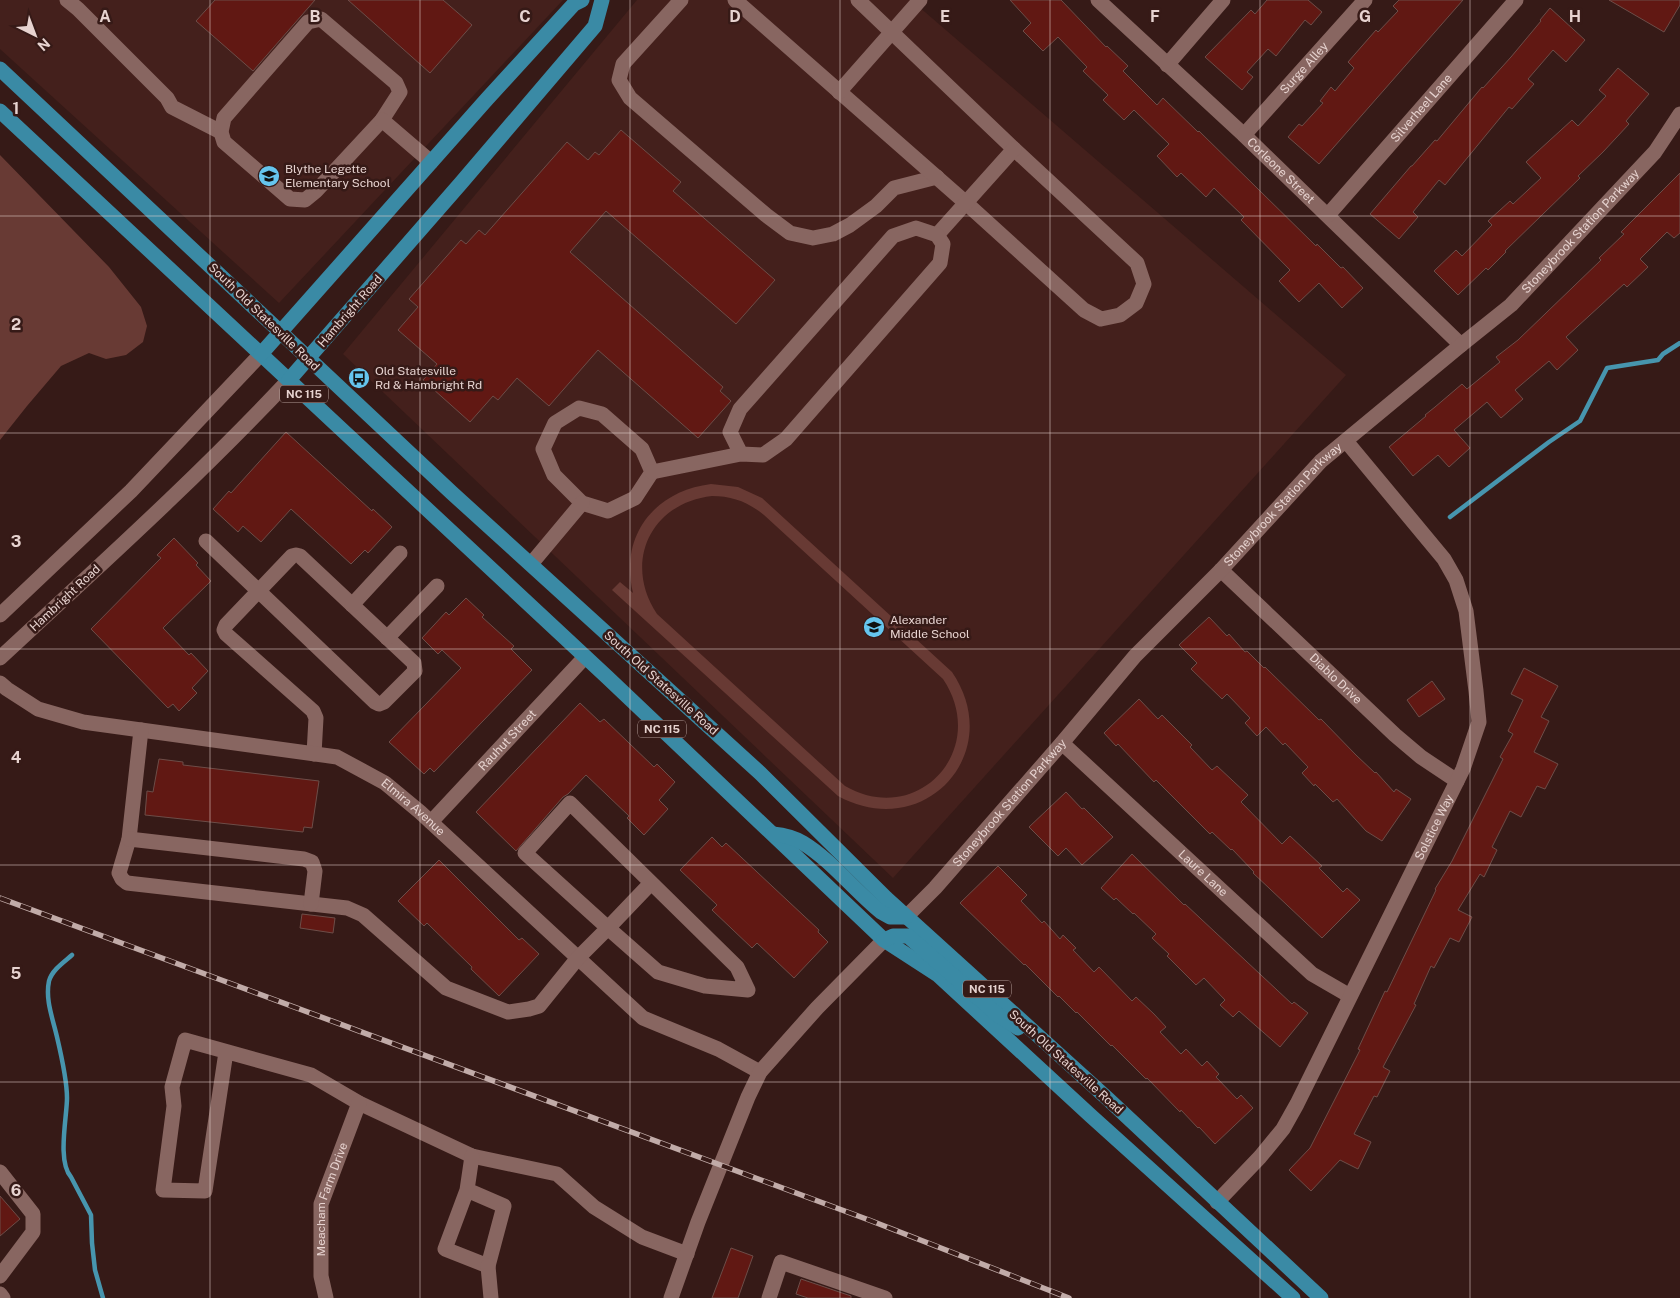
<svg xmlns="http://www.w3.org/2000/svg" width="1680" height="1298" font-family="'Public Sans',sans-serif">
<rect width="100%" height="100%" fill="#361a17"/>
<g fill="#44201c">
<path d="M0 0H563L279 303 0 49Z"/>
<path d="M637 0H911L1346 375 893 878 343 354Z"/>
</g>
<g fill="#683a34" fill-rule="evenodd">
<path d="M0 155 109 267 141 307 147 326 143 342 126 355 106 359 89 353 61 366 27 406 0 440Z"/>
<path d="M711 484 738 487 762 498 952 672C1007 753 924 843 838 796L612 590 620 582 633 593C619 535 655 491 711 484ZM712 496C732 496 748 502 764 515L943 679C990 749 918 828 845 786L657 614C623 563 650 503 712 496Z"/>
</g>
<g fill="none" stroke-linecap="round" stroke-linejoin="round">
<g stroke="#4795ae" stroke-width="4.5">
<path d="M1450 517 1549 442 1580 421 1607 368 1658 360 1663 354 1680 343"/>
<path d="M72 955C64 962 52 970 49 981 45 1000 53 1019 57 1037 61 1054 67 1081 67 1098 67 1117 57 1161 71 1177L91 1215 92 1243 95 1270 103 1298"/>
</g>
</g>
<g fill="#611813" stroke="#6d4d48">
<path d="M215 0H315L253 71 196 21Z"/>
<path d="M348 0H443L472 25 430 73Z"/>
<path d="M1010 0H1061L1106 47 1107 46 1128 66 1123 71 1157 105 1163 98 1198 132 1199 131 1316 246 1317 244 1341 268 1343 267 1363 288 1342 308 1319 283 1299 302 1279 281 1290 270 1241 220 1244 217 1214 188 1206 197 1181 173 1177 177 1157 156 1169 144 1134 110 1124 120 1103 100 1108 95 1083 71 1087 67 1058 37 1043 51 1023 31 1031 23Z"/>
<path d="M1267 0H1308L1322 12 1311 25 1305 20 1276 56 1268 49 1247 72 1253 77 1242 90 1205 57 1251 10 1255 14Z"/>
<path d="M1399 0H1463L1319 164 1288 137 1299 124 1302 126 1323 103 1320 101 1331 87 1335 91 1354 68 1348 62 1376 30 1378 32 1398 11 1393 6Z"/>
<path d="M1609 0H1680V5L1664 32Z"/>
<path d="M1550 8 1585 40 1566 62 1553 50 1528 79 1534 84 1512 109 1509 107 1445 185 1439 180 1413 212 1418 217 1399 239 1370 214 1411 166H1412L1435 140 1437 141 1482 87 1483 88 1511 57 1541 21 1540 20Z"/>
<path d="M1618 68 1649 94 1626 121 1629 124 1603 152 1578 176 1580 178 1505 251 1506 252 1488 270 1486 268 1458 295 1434 271 1456 250 1462 256 1492 225 1488 221 1510 201 1513 204 1541 178 1526 162 1572 120 1578 126 1606 96 1599 90Z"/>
<path d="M621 130 681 182 673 191 775 280 736 324 606 211 570 252 723 387 720 391 731 401 698 438 598 350 549 406 517 378 498 400 493 396 470 422 423 380 437 364 398 330 418 307 409 299 461 240 466 244 479 230 485 235 567 142 588 160 595 152 599 155Z"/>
<path d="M1680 173V233L1674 238 1667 232 1640 259 1648 267 1627 287 1624 284 1566 337 1578 350 1557 370 1549 361 1515 390 1523 399 1501 418 1487 402 1454 430 1470 448 1449 467 1438 455 1413 476 1389 447 1426 416 1425 415 1435 407 1462 384 1467 389 1500 362 1496 357 1518 340 1601 260 1599 258 1624 234 1621 232Z"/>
<path d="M286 432 372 511 373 509 392 527 368 553 365 550 351 564 291 509 261 542 243 526 238 532 213 509 229 491 231 493Z"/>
<path d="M174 538 198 563 196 565 211 581 163 628 189 655 191 653 208 671 192 688 197 693 179 711 173 704 168 708 91 629 161 558 157 555Z"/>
<path d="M466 598 484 615 482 617 514 646 511 649 532 670 434 772 430 768 424 774 389 742 461 668 442 650 438 654 422 638 446 612 449 615Z"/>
<path d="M1209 617 1227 636 1229 634 1245 652 1247 651 1264 668 1265 667 1319 720 1321 719 1356 755 1375 773 1376 772 1394 792 1396 789 1411 799 1382 841 1366 831 1337 799 1333 802 1315 784 1314 786 1302 773 1308 767 1285 743 1283 745 1266 727 1257 736 1245 723 1250 718 1227 694 1222 699 1191 669 1197 663 1179 645Z"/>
<path d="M1524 668 1558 686 1541 717 1549 721 1534 752 1558 764 1545 789 1537 786 1521 817 1510 811 1492 847 1497 850 1484 877 1480 874 1458 910 1472 917 1459 942 1450 938 1434 968 1431 966 1414 1004 1416 1005 1383 1067 1390 1071 1377 1097 1374 1096 1354 1134 1371 1142 1358 1169 1340 1160 1311 1191 1289 1170 1310 1148 1360 1050 1358 1049 1385 991 1387 992 1436 890 1435 889 1452 861 1503 759 1500 757 1513 734 1508 731 1523 700 1511 694Z"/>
<path d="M1432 681 1445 699 1419 717 1407 700Z"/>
<path d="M1139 699 1158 719 1162 715 1192 745 1190 747 1212 770 1217 766 1248 795 1241 802 1282 844 1290 836 1322 866 1319 868 1343 892 1347 888 1360 900 1322 938 1253 873 1254 872 1232 849 1231 850 1212 832 1210 834 1156 780 1154 782 1118 744 1116 746 1104 733Z"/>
<path d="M580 703 600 722 604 719 654 767 657 764 675 782 659 800 668 809 644 835 627 818 629 816 586 775 568 794 563 797 516 851 476 812Z"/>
<path d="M159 759 183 762V765L319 781 312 828 304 827 303 832 145 815 147 791 153 792Z"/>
<path d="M1066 792 1082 809 1084 808 1113 837 1082 865 1066 848 1058 856 1029 827Z"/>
<path d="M712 837 722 847 726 843 819 930 818 932 828 942 794 978 757 943 752 948 712 910 717 905 680 870Z"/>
<path d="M1132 854 1184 905 1185 904 1292 1004 1294 1002 1308 1013 1280 1047 1239 1011 1233 1017 1220 1005 1225 1000 1204 978 1196 985 1167 956 1169 954 1152 938 1156 934 1134 913 1133 914 1116 898 1114 900 1101 888Z"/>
<path d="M439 860 519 940 522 938 539 954 499 996 471 969 472 967 427 923 424 926 398 901Z"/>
<path d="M998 866 1027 895 1021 901 1042 923 1044 921 1060 939 1063 935 1076 948 1073 950 1094 972 1099 967 1132 1001 1136 997 1154 1014 1166 1027 1160 1032 1181 1054 1186 1049 1202 1066 1207 1061 1219 1074 1216 1077 1237 1099 1241 1095 1253 1108 1215 1144 1199 1127 1198 1128 1181 1110 1180 1112 1147 1078 1146 1079 1112 1045 1111 1046 1077 1012 1076 1013 1059 996 1058 997 1025 964 1024 965 960 903Z"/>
<path d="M302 914 335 918 333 933 300 928Z"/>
<path d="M0 1196 20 1219 0 1236Z"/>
<path d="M731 1248 753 1256 738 1298H712Z"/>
<path d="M801 1279 851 1296V1298H808L796 1294Z"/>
</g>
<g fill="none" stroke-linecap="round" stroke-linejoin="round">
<g stroke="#886661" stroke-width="15">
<path d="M67 0 78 9 167 98 172 107 221 132"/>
<path d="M681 0 623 64 619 80 630 98 766 215 790 233 813 238 833 234 850 225 876 206 894 188 937 177"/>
<path d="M735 0 966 203 1084 310 1101 319 1120 315 1136 303 1144 284 1137 263 1014 149 858 0"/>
<path id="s1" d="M1098 0 1244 135 1461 345"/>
<path d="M321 19 396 83 400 92 382 120 316 191 305 200 290 199 224 142 221 132 224 118 308 22Z"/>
<path d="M1167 65 1223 0"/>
<path d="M839 92 920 0"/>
<path d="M382 120 431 162"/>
<path id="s2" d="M1244 135 1365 0"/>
<path id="s3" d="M1328 215 1516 0"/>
<path d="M937 235 1014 149"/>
<path d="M579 408 602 414 642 449 652 472 635 498 608 511 582 503 554 475 543 449 555 423Z"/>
<path d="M652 472 741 454 763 455 786 439 940 263 943 244 937 235 916 228 893 236 740 409 730 432 741 454"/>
<path d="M206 541 375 702 379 704 384 702 415 671 414 663 300 556 296 555 292 556 226 625 224 630 226 634 313 711 316 718 314 754"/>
<path d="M531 564 582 503"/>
<path id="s4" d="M1221 570 1395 735 1421 757 1457 781"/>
<path d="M352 605 400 553"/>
<path d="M0 615 131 491 261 354"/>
<path d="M387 638 437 586"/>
<path d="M0 658C98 567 197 478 289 380"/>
<path id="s5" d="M0 683 7 689 38 709 83 722 337 757 385 783 420 812 643 1018 718 1049 760 1072"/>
<path d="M141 730 129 839 119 873 122 879 127 883 347 908 363 915 446 988 508 1012 529 1009 539 1006 577 959 608 928 658 972 705 986 748 990 737 967 570 803 525 853 608 928 651 883"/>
<path id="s6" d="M1062 743 1312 974 1350 996"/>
<path id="s7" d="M431 822 585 657"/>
<path d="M129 839 304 859 312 862 315 871 311 904"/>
<path id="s8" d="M906 917 935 888 1062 743 1135 656 1221 570 1321 461 1461 345 1511 305 1655 152 1680 114"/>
<path d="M226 1052 205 1191 163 1190 174 1106 172 1087 185 1040 311 1075 359 1103 472 1156 557 1174 594 1207 642 1237 687 1254"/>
<path d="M0 1172 33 1214V1232L0 1276"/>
<path d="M467 1190 504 1206 488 1266 445 1249 467 1190 472 1156"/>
<path id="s9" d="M1217 1202 1260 1157 1283 1129 1297 1104 1463 769 1479 722 1476 691 1466 611 1456 580 1444 559 1346 441"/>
<path d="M488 1266 491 1298"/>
<path d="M0 1294 3 1298"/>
<path id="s10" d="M326 1298 321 1276V1204L359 1103"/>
<path d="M671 1298 698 1222 748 1097 760 1072 817 1008 884 940"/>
<path d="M769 1298 781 1262 885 1298"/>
</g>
<g stroke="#3a8aa5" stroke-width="15">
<path d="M0 69 452 493 760 773 886 898 1108 1099 1321 1298"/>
<path d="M0 111 607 677 884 940 938 975 1091 1116 1293 1298"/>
<path d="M261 354 487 99 574 4 582 0"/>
<path d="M289 380 461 183 595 26 602 0"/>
<path d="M773 834C784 835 793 837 803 843 831 860 855 891 881 912L890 917H906"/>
<path d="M884 940 893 936H908L999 1016 1018 1028"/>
</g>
<g stroke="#c1aba8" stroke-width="5.5">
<path id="rail" d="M0 898 869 1220 1069 1298"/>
</g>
<use href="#rail" stroke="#361a17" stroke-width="4" stroke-dasharray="11" stroke-linecap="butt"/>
</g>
<path fill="none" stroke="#e7d3d0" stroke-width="1" stroke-opacity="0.55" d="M210 0V1298M420 0V1298M630 0V1298M840 0V1298M1050 0V1298M1260 0V1298M1470 0V1298M0 216H1680M0 433H1680M0 649H1680M0 865H1680M0 1082H1680"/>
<defs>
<g id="school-disc" transform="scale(1.125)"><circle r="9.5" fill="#65c5ee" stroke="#361a17"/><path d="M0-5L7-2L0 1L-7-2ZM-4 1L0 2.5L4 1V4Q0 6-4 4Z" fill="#111"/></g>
<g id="bus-disc" transform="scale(1.125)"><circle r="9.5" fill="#65c5ee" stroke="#361a17"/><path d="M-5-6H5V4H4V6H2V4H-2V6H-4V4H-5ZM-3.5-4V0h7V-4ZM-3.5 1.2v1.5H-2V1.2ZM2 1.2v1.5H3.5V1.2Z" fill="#111"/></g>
</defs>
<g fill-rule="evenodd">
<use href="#school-disc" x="269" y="176"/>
<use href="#bus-disc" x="359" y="378"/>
<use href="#school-disc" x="874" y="627"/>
</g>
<g text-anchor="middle" stroke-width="5" stroke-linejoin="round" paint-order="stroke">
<g fill="#361a17" stroke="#b29c98" stroke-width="1">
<rect x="280" y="385.5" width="48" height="17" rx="4"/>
<rect x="638" y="720.5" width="48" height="17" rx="4"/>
<rect x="963" y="980.5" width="48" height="17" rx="4"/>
</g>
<g font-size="11" font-weight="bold" fill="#e7d3d0">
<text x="304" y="398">NC 115</text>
<text x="662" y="733">NC 115</text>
<text x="987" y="993">NC 115</text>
</g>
<g font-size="12" fill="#e7d3d0" stroke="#361a17">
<text dy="4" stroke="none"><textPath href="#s2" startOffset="90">Surge Alley</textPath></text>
<text dy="4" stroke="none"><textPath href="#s3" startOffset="142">Silverheel Lane</textPath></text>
<text dy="4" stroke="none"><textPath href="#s1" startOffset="250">Corleone Street</textPath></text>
<text dy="4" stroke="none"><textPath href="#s8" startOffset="964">Stoneybrook Station Parkway</textPath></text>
<text transform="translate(350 311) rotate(-49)" y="4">Hambright Road</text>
<text transform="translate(264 317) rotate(44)" y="4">South Old Statesville Road</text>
<text dy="4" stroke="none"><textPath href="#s8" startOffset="559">Stoneybrook Station Parkway</textPath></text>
<text transform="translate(65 598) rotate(-43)" y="4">Hambright Road</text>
<text dy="4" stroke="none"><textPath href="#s4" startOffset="158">Diablo Drive</textPath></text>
<text transform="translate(661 683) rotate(42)" y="4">South Old Statesville Road</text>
<text dy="4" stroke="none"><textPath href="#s7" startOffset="112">Rauhut Street</textPath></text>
<text dy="4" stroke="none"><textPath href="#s8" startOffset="154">Stoneybrook Station Parkway</textPath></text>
<text dy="4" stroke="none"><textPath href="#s5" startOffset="441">Elmira Avenue</textPath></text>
<text dy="4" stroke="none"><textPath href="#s9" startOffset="436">Solstice Way</textPath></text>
<text dy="4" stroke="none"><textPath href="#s6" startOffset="192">Laure Lane</textPath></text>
<text transform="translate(1066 1062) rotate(42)" y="4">South Old Statesville Road</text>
<text dy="4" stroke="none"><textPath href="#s10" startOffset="101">Meacham Farm Drive</textPath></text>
</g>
<g font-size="12" fill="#e7d3d0" stroke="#361a17" text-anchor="start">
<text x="285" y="173">Blythe Legette<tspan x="285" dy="14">Elementary School</tspan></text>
<text x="375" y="375">Old Statesville<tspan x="375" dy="14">Rd &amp; Hambright Rd</tspan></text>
<text x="890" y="624">Alexander<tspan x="890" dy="14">Middle School</tspan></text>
</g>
</g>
<g font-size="16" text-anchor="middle" font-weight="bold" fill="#e7d3d0" stroke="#361a17" stroke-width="5" stroke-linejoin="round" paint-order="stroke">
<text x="105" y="22">A</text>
<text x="315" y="22">B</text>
<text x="525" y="22">C</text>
<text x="735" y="22">D</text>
<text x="945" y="22">E</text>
<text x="1155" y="22">F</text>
<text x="1365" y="22">G</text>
<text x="1575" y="22">H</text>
<text x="16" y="114">1</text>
<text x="16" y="330">2</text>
<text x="16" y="547">3</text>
<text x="16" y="763">4</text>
<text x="16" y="979">5</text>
<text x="16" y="1196">6</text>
</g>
<g transform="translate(35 35) rotate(138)" stroke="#361a17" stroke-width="4" paint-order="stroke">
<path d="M0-4L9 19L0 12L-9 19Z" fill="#e7d3d0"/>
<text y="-8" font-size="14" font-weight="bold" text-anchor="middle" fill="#e7d3d0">N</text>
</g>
</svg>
